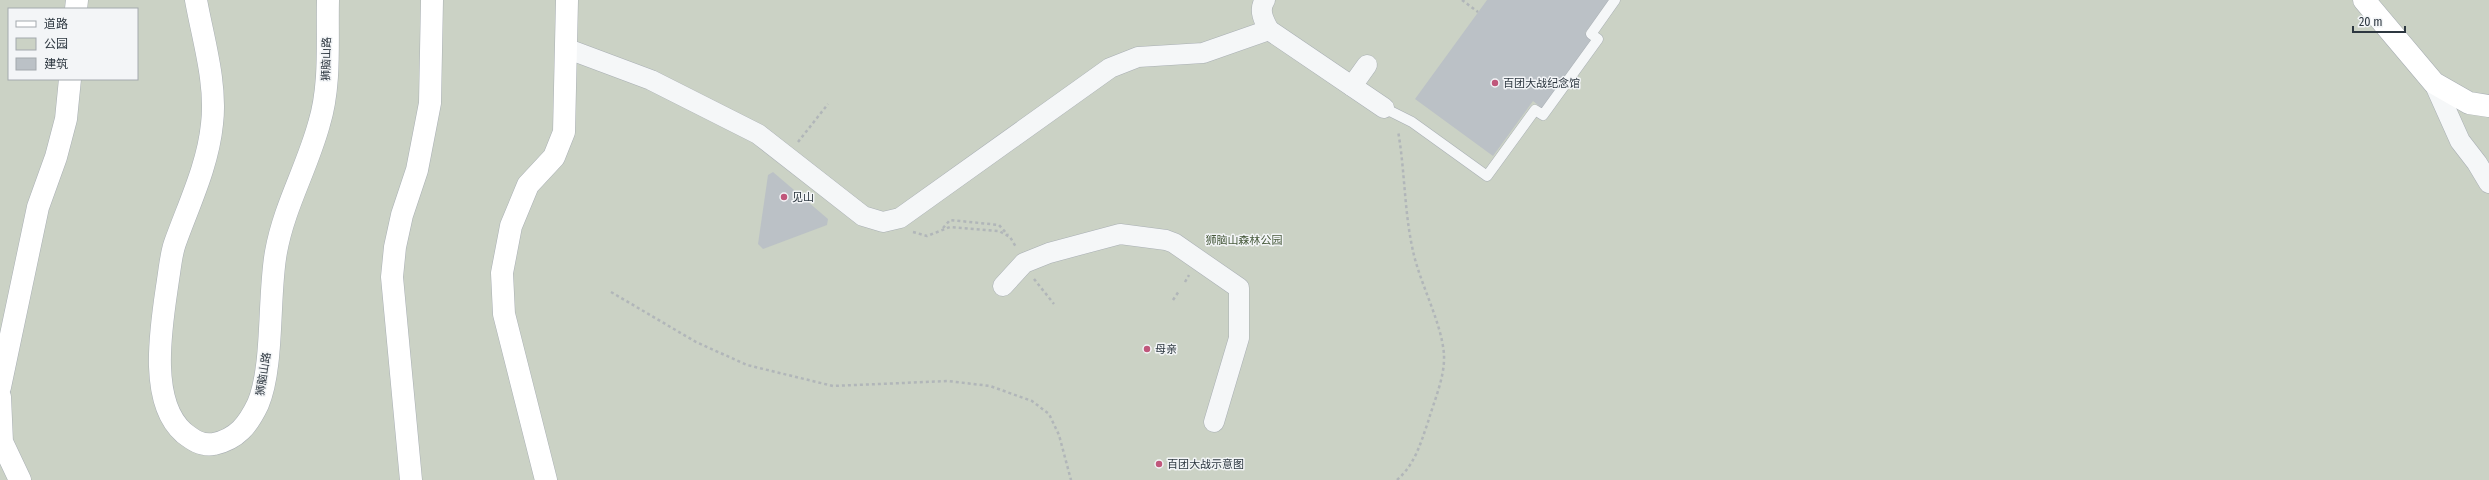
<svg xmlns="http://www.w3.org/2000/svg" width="2489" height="480" font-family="'Fira Sans Condensed','Noto Sans SC',sans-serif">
<rect width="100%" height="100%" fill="#e3e7ea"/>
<path fill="#cbd2c5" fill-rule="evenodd" d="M0 0H2489V480H0ZM9 9H137V79H9Z"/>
<g fill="#bbc1c6">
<path d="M1487 0H1609L1585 33 1595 41 1544 110 1533 101 1493 156 1415 99Z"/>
<path d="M773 172 828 219 827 225 763 249 758 244 768 175Z"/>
</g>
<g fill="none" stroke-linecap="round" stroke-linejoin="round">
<g stroke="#a9afb4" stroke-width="11">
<path id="lane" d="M1384 108 1412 122 1487 176 1535 110 1543 115 1598 39 1591 34 1615 0"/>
</g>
<g stroke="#a9afb4" stroke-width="21">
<g id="street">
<path d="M1269 30 1384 108"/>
<path d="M568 49 651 80 758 134 863 216 883 222 900 218 1110 68 1138 57 1203 53 1269 30C1264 21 1258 10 1265 0"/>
<path d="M2434 83 2460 141 2477 163 2489 183"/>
<path d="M1352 86 1367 65"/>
<path d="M1003 286 1024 263 1049 253 1120 234 1166 240 1174 243 1239 288V338L1214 422"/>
</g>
</g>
<g stroke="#a9afb4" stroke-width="23">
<g id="secondary">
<path d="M196 0C203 39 217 84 212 124 208 165 189 204 175 243 171 254 170 268 168 280 162 322 147 401 184 433 193 440 201 446 214 444 237 439 248 425 258 404 274 366 268 295 276 252 284 207 307 168 319 124 331 85 327 40 328 0"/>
<path d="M2364 0 2434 83 2469 103 2489 106"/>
<path d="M76 9 77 0"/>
<path d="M0 387 38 207 56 157 66 119 70 79"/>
<path d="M0 397 2 442 20 480"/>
<path d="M411 480 392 277 395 247 402 215 417 170 430 103 432 0"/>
<path d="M546 480 504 314 502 273 511 226 528 185 554 157 564 132 567 0"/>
</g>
</g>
<g stroke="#b1b6b9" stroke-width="2.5" stroke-dasharray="3 3" stroke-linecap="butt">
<path d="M1462 0 1478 12"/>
<path d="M798 142 828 104"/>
<path d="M943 228 950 220 999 225 1008 235"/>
<path d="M913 232 927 236 950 227 999 231 1010 237 1016 247"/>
<path d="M1034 279 1054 304"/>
<path d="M1185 282 1189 275"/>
<path d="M611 292 696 342 747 365 833 386 948 381 990 386 1032 401 1049 414 1059 435 1071 480"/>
<path d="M1173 300 1179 291"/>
<path d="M1397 480C1415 464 1420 445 1428 422 1434 401 1445 377 1444 355 1442 323 1420 284 1413 251 1404 211 1405 170 1398 131"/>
</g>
<use href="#lane" stroke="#f5f7f8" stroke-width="10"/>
<use href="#street" stroke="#f5f7f8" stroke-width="20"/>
<use href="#secondary" stroke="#fff" stroke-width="22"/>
</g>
<g fill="#c0577b" stroke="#f3f5f7" stroke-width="1.5">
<circle cx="1495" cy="83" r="4"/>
<circle cx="784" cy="197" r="4"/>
<circle cx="1147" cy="349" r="4"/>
<circle cx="1159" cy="464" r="4"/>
</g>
<g text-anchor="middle" stroke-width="3" stroke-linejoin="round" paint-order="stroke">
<g font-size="11" fill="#2d3740" stroke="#f3f5f7">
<text transform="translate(326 59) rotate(-89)" y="4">狮脑山路</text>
<text transform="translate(263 374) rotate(-81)" y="4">狮脑山路</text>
</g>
<g font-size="11" fill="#2d3740" stroke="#f3f5f7" text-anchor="start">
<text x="1503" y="87">百团大战纪念馆</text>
<text x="792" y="201">见山</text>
<text x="1155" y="353">母亲</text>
<text x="1167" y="468">百团大战示意图</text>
</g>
<g font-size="11" fill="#475a3c" stroke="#f3f5f7">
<text x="1244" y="244">狮脑山森林公园</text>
</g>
</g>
<rect x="8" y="8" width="130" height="72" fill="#f3f5f7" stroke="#a4a9ae"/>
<rect x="16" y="21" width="20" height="6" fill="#ffffff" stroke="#a4a9ae"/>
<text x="44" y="28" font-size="12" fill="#2d3740">道路</text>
<rect x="16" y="38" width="20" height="12" fill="#cbd2c5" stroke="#a4a9ae"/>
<text x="44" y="48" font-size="12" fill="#2d3740">公园</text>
<rect x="16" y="58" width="20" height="12" fill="#bbc1c6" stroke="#a4a9ae"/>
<text x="44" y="68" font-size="12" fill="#2d3740">建筑</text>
<path d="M2353 26v6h52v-6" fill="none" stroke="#2d3740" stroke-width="2"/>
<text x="2359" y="26" font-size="12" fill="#2d3740" stroke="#f3f5f7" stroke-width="3" paint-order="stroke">20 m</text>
</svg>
